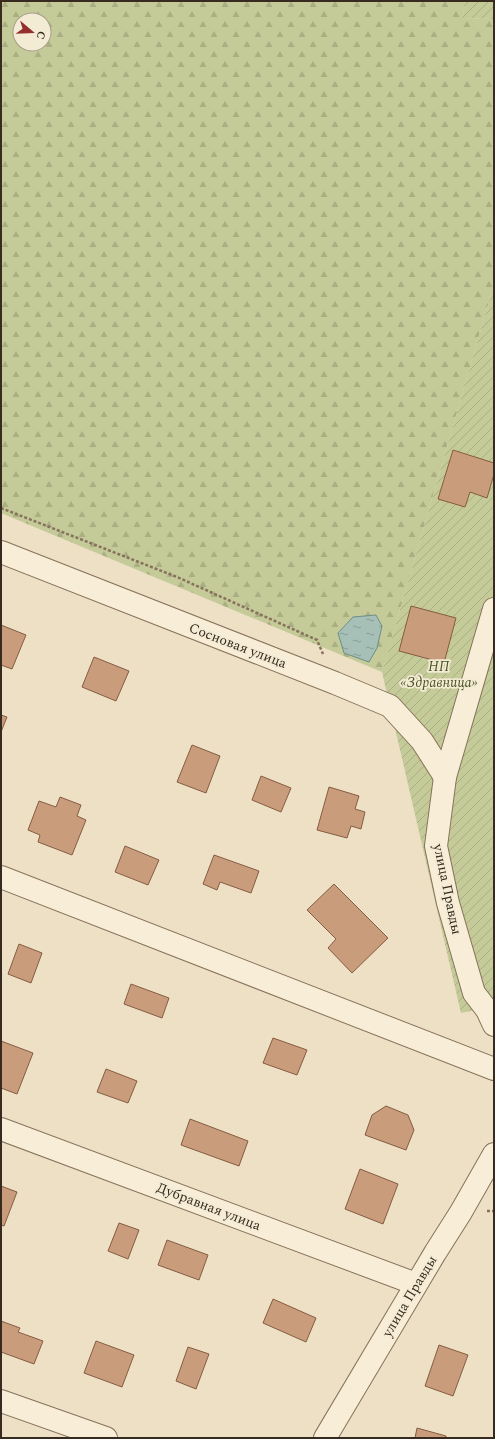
<svg xmlns="http://www.w3.org/2000/svg" width="495" height="1439" font-family="Spectral,serif">
<defs>
<pattern id="forest-firs" width="22" height="20" patternUnits="userSpaceOnUse"><rect width="22" height="20" fill="#c5ca99"/><path d="M5 1l3.5 6h-7zM16 11l3.5 6h-7z" fill="#aaae83"/></pattern>
<pattern id="garden-furrows" width="10" height="10" patternUnits="userSpaceOnUse"><rect width="10" height="10" fill="#c5ca99"/><path d="M-1 1l2-2M0 10L10 0M9 11l2-2" fill="none" stroke="#aaae83"/></pattern>
<pattern id="water-ripples" width="26" height="14" patternUnits="userSpaceOnUse"><rect width="26" height="14" fill="#a6c0b8"/><path d="M2 4q2-2 4 0t4 0M15 11q2-2 4 0t4 0" fill="none" stroke="#889c95"/></pattern>
</defs>
<rect width="100%" height="100%" fill="#ede0c5"/>
<path fill="url(#forest-firs)" fill-rule="evenodd" d="M1 1H466L462 18 494 19V284L382 672 1 513ZM20 20H44V44H20Z"/>
<g fill="url(#garden-furrows)">
<path d="M466 1H494V19L462 18Z"/>
<path d="M494 284V1006L461 1013 382 672Z"/>
</g>
<path fill="url(#water-ripples)" stroke="#6d8e86" d="M376 615 382 626 377 648 369 662 344 653 338 633 353 617Z"/>
<g fill="#c99c7c" stroke="#855c42">
<path d="M453 450 494 463V474L487 498 470 492 465 507 438 499Z"/>
<path d="M411 606 456 618 444 663 399 651Z"/>
<path d="M1 625 26 635 12 669 1 665Z"/>
<path d="M94 657 129 671 116 701 82 687Z"/>
<path d="M1 715 7 717 1 732Z"/>
<path d="M192 745 220 756 206 793 177 782Z"/>
<path d="M261 776 291 788 281 812 252 800Z"/>
<path d="M329 787 359 796 355 809 365 812 361 829 351 826 347 838 317 830Z"/>
<path d="M60 797 81 805 77 816 86 820 72 855 38 842 40 835 28 830 39 801 56 807Z"/>
<path d="M125 846 159 860 148 885 115 872Z"/>
<path d="M214 855 259 871 251 893 220 882 217 890 203 884Z"/>
<path d="M334 884 388 938 352 973 328 948 336 939 307 910Z"/>
<path d="M19 944 42 953 31 983 8 974Z"/>
<path d="M131 984 169 998 162 1018 124 1004Z"/>
<path d="M273 1038 307 1050 297 1075 263 1063Z"/>
<path d="M1 1041 33 1053 17 1094 1 1088Z"/>
<path d="M106 1069 137 1081 128 1103 97 1092Z"/>
<path d="M386 1106 408 1115 414 1130 406 1150 365 1135 372 1115Z"/>
<path d="M190 1119 248 1141 239 1166 181 1145Z"/>
<path d="M360 1169 398 1184 383 1224 345 1209Z"/>
<path d="M1 1186 17 1192 4 1226 1 1225Z"/>
<path d="M119 1223 139 1230 128 1259 108 1251Z"/>
<path d="M167 1240 208 1255 199 1280 158 1265Z"/>
<path d="M273 1299 316 1318 306 1342 263 1323Z"/>
<path d="M1 1321 20 1328 18 1332 43 1341 34 1364 1 1352Z"/>
<path d="M96 1341 134 1355 122 1387 84 1373Z"/>
<path d="M439 1345 468 1355 453 1396 425 1386Z"/>
<path d="M188 1347 209 1354 196 1389 176 1381Z"/>
<path d="M417 1428 446 1436V1438H415Z"/>
</g>
<g fill="none" stroke-linecap="round" stroke-linejoin="round">
<g stroke="#87725b" stroke-width="24">
<g id="minor">
<path d="M1 552 335 683 390 706 422 741 445 777"/>
<path d="M494 609 445 777 436 846 448 903 474 993 487 1010 494 1025"/>
<path d="M1 877 494 1069"/>
<path d="M1 1129 416 1284"/>
<path d="M1 1401 106 1438"/>
<path d="M325 1438 435 1253 461 1212 494 1154"/>
</g>
</g>
<g stroke="#87725b" stroke-width="2.5" stroke-dasharray="3 2" stroke-linecap="butt">
<path d="M1 508 177 577 317 640 323 654"/>
<path d="M487 1211H494"/>
</g>
<use href="#minor" stroke="#f8eed8" stroke-width="22"/>
</g>
<g text-anchor="middle" stroke-width="3.5" stroke-linejoin="round" paint-order="stroke">
<g font-size="14" fill="#372b1f" stroke="#f4ebd4">
<text transform="translate(238 645) rotate(21)" y="5">Сосновая улица</text>
<text transform="translate(448 889) rotate(78)" y="5">улица Правды</text>
<text transform="translate(209 1206) rotate(21)" y="5">Дубравная улица</text>
<text transform="translate(409 1296) rotate(-59)" y="5">улица Правды</text>
</g>
<g font-size="14" font-style="italic" fill="#485326" stroke="#f4ebd4">
<text x="439" y="671">НП<tspan x="439" dy="16">«Здравница»</tspan></text>
</g>
</g>
<rect width="495" height="1439" fill="none" stroke="#372b1f" stroke-width="4"/>
<g transform="translate(32 32) rotate(109)"><circle r="19" fill="#f4ebd4" stroke="#a89e8c"/>
<path d="M0-3L7 15L0 10L-7 15Z" fill="#942e2f"/>
<text y="-6" font-size="11" font-weight="bold" text-anchor="middle" fill="#372b1f">С</text>
</g>
</svg>
